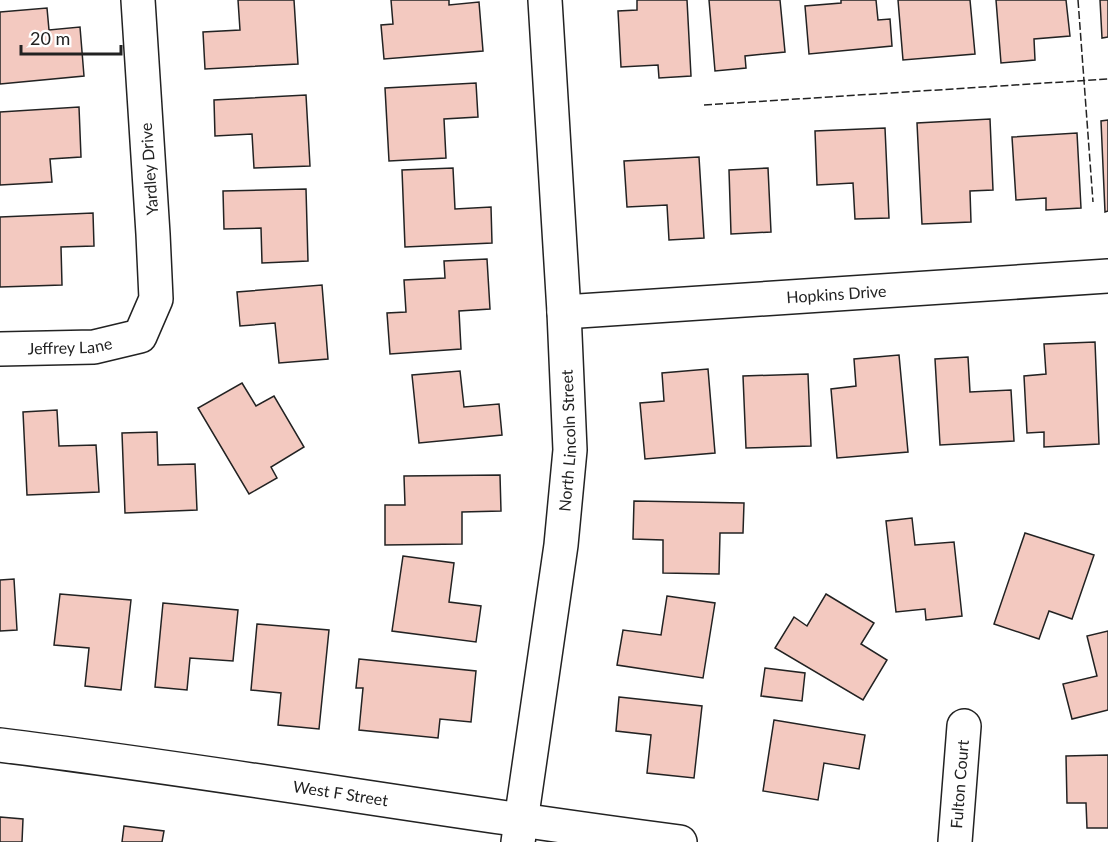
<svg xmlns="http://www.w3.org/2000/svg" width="1108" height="842" font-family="Lato,sans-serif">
<rect width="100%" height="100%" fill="#fff"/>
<g fill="#f3c9c0" stroke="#222" stroke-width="1.5">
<path d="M238 0H294L298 64 205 69 203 32 240 30Z"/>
<path d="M391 0H449V5L479 2 483 51 384 59 381 25 393 24Z"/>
<path d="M637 0H687L691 76 659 78 658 65 621 67 618 11 637 10Z"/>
<path d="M709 0H780L785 52 745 56 746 68 715 71Z"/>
<path d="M841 0H876L878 20 890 19 892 46 809 54 805 6 841 3Z"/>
<path d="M898 0H970L975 54 903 60Z"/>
<path d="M996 0H1066L1070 36 1034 39 1035 60 1001 63Z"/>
<path d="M1100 0H1108V37L1102 38Z"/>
<path d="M47 8 49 30 80 27 84 76 0 84V12Z"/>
<path d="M476 83 478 117 444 119 446 158 389 161 385 88Z"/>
<path d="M306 95 310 166 254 168 252 134 215 136 214 100Z"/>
<path d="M79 107 81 157 50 159 52 182 0 185V112Z"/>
<path d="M990 119 993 190 970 191 971 222 922 224 917 123Z"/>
<path d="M1108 120V211L1105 212 1101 121Z"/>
<path d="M885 128 889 218 855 219 853 183 817 185 815 131Z"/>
<path d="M1077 133 1081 208 1046 210V198L1016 200 1012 137Z"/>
<path d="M699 157 704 238 669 240 667 205 627 207 624 161Z"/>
<path d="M453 168 455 209 491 207 492 243 405 247 402 170Z"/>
<path d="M768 168 771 232 731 234 729 170Z"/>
<path d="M306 189 308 261 262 263 261 228 224 229 223 191Z"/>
<path d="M93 213 94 246 61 247 62 285 0 287V217Z"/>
<path d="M487 259 490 309 459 311 461 349 390 354 387 313 406 312 404 280 445 278 444 261Z"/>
<path d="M322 285 328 359 279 363 275 323 240 326 237 292Z"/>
<path d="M1095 342 1099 444 1044 447V432L1027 433 1024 376 1046 374 1044 344Z"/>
<path d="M899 355 908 452 837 458 831 389 856 386 854 359Z"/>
<path d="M968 357 970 392 1011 390 1014 441 940 445 935 359Z"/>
<path d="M708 369 715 453 645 459 640 403 664 401 662 373Z"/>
<path d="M460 371 464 407 499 404 502 435 419 443 412 375Z"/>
<path d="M808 374 811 446 746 448 743 376Z"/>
<path d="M242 383 256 406 274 396 304 447 271 467 277 478 249 494 198 408Z"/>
<path d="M57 410 59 446 96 445 99 492 27 495 23 412Z"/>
<path d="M157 432 158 465 195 464 197 510 125 513 122 433Z"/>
<path d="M500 475 501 511 462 512V544L385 545V505H405L404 476Z"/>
<path d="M634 501 744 503 743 533H720L719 574 663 573V540L633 539Z"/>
<path d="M912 518 915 545 954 542 962 616 926 620 925 609 896 612 886 521Z"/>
<path d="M1025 533 1094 555 1072 619 1049 611 1039 639 994 624Z"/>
<path d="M403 556 454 563 449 602 481 606 476 642 392 631Z"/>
<path d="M14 579 17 630 0 631V580Z"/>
<path d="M60 594 131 600 121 690 85 686 89 648 54 645Z"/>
<path d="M826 594 874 623 861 644 887 660 863 700 775 648 794 617 807 626Z"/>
<path d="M667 596 715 603 703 678 617 665 623 630 661 635Z"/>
<path d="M163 603 238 610 233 661 190 658 187 690 155 687Z"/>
<path d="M257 624 329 630 319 729 278 725 281 693 251 690Z"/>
<path d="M1108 631V710L1072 719 1063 684 1097 676 1087 636Z"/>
<path d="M359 659 476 671 471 722 440 719 438 738 359 730 363 688H356Z"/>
<path d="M765 668 805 673 802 701 761 696Z"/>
<path d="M619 697 702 706 694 778 647 773 651 735 616 731Z"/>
<path d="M774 720 865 735 859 769 824 763 818 800 763 791Z"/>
<path d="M1108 755V828H1087L1086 803H1067L1066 756Z"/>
<path d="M0 817 23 819 22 842H0Z"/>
<path d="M124 826 164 831 162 842H122Z"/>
</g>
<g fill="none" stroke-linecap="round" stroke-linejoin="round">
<g stroke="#222" stroke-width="36">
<g id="minor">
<path id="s1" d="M564 312 1108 276"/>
<path id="s2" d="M0 349 94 347 140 336 156 299 153 234 138 0"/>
<path id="s3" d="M0 745C227 773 453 813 680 842"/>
<path id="s4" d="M518 842 561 545 570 450 564 312 545 0"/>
<path id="s5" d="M955 842 964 726"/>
</g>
</g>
<use href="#minor" stroke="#fff" stroke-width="33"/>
<g stroke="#222" stroke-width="1.5" stroke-dasharray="8 3" stroke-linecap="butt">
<path d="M1078 0 1093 202"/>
<path d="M704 105 1108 79"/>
</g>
</g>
<g text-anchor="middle" stroke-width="4.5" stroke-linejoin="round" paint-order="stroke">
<g font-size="16" fill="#222" stroke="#fff">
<text transform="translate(149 169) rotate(-94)" y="6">Yardley Drive</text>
<text dy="6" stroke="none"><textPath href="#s1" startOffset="273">Hopkins Drive</textPath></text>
<text dy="6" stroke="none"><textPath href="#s2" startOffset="70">Jeffrey Lane</textPath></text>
<text dy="6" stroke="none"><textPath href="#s4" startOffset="405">North Lincoln Street</textPath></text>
<text dy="6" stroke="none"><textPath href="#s5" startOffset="58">Fulton Court</textPath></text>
<text dy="6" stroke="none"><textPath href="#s3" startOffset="344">West F Street</textPath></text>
</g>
</g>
<path d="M21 45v9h100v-9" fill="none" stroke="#222222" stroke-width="3"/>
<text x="30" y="45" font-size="18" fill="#222222" stroke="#ffffff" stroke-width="4.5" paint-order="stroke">20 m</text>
</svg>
